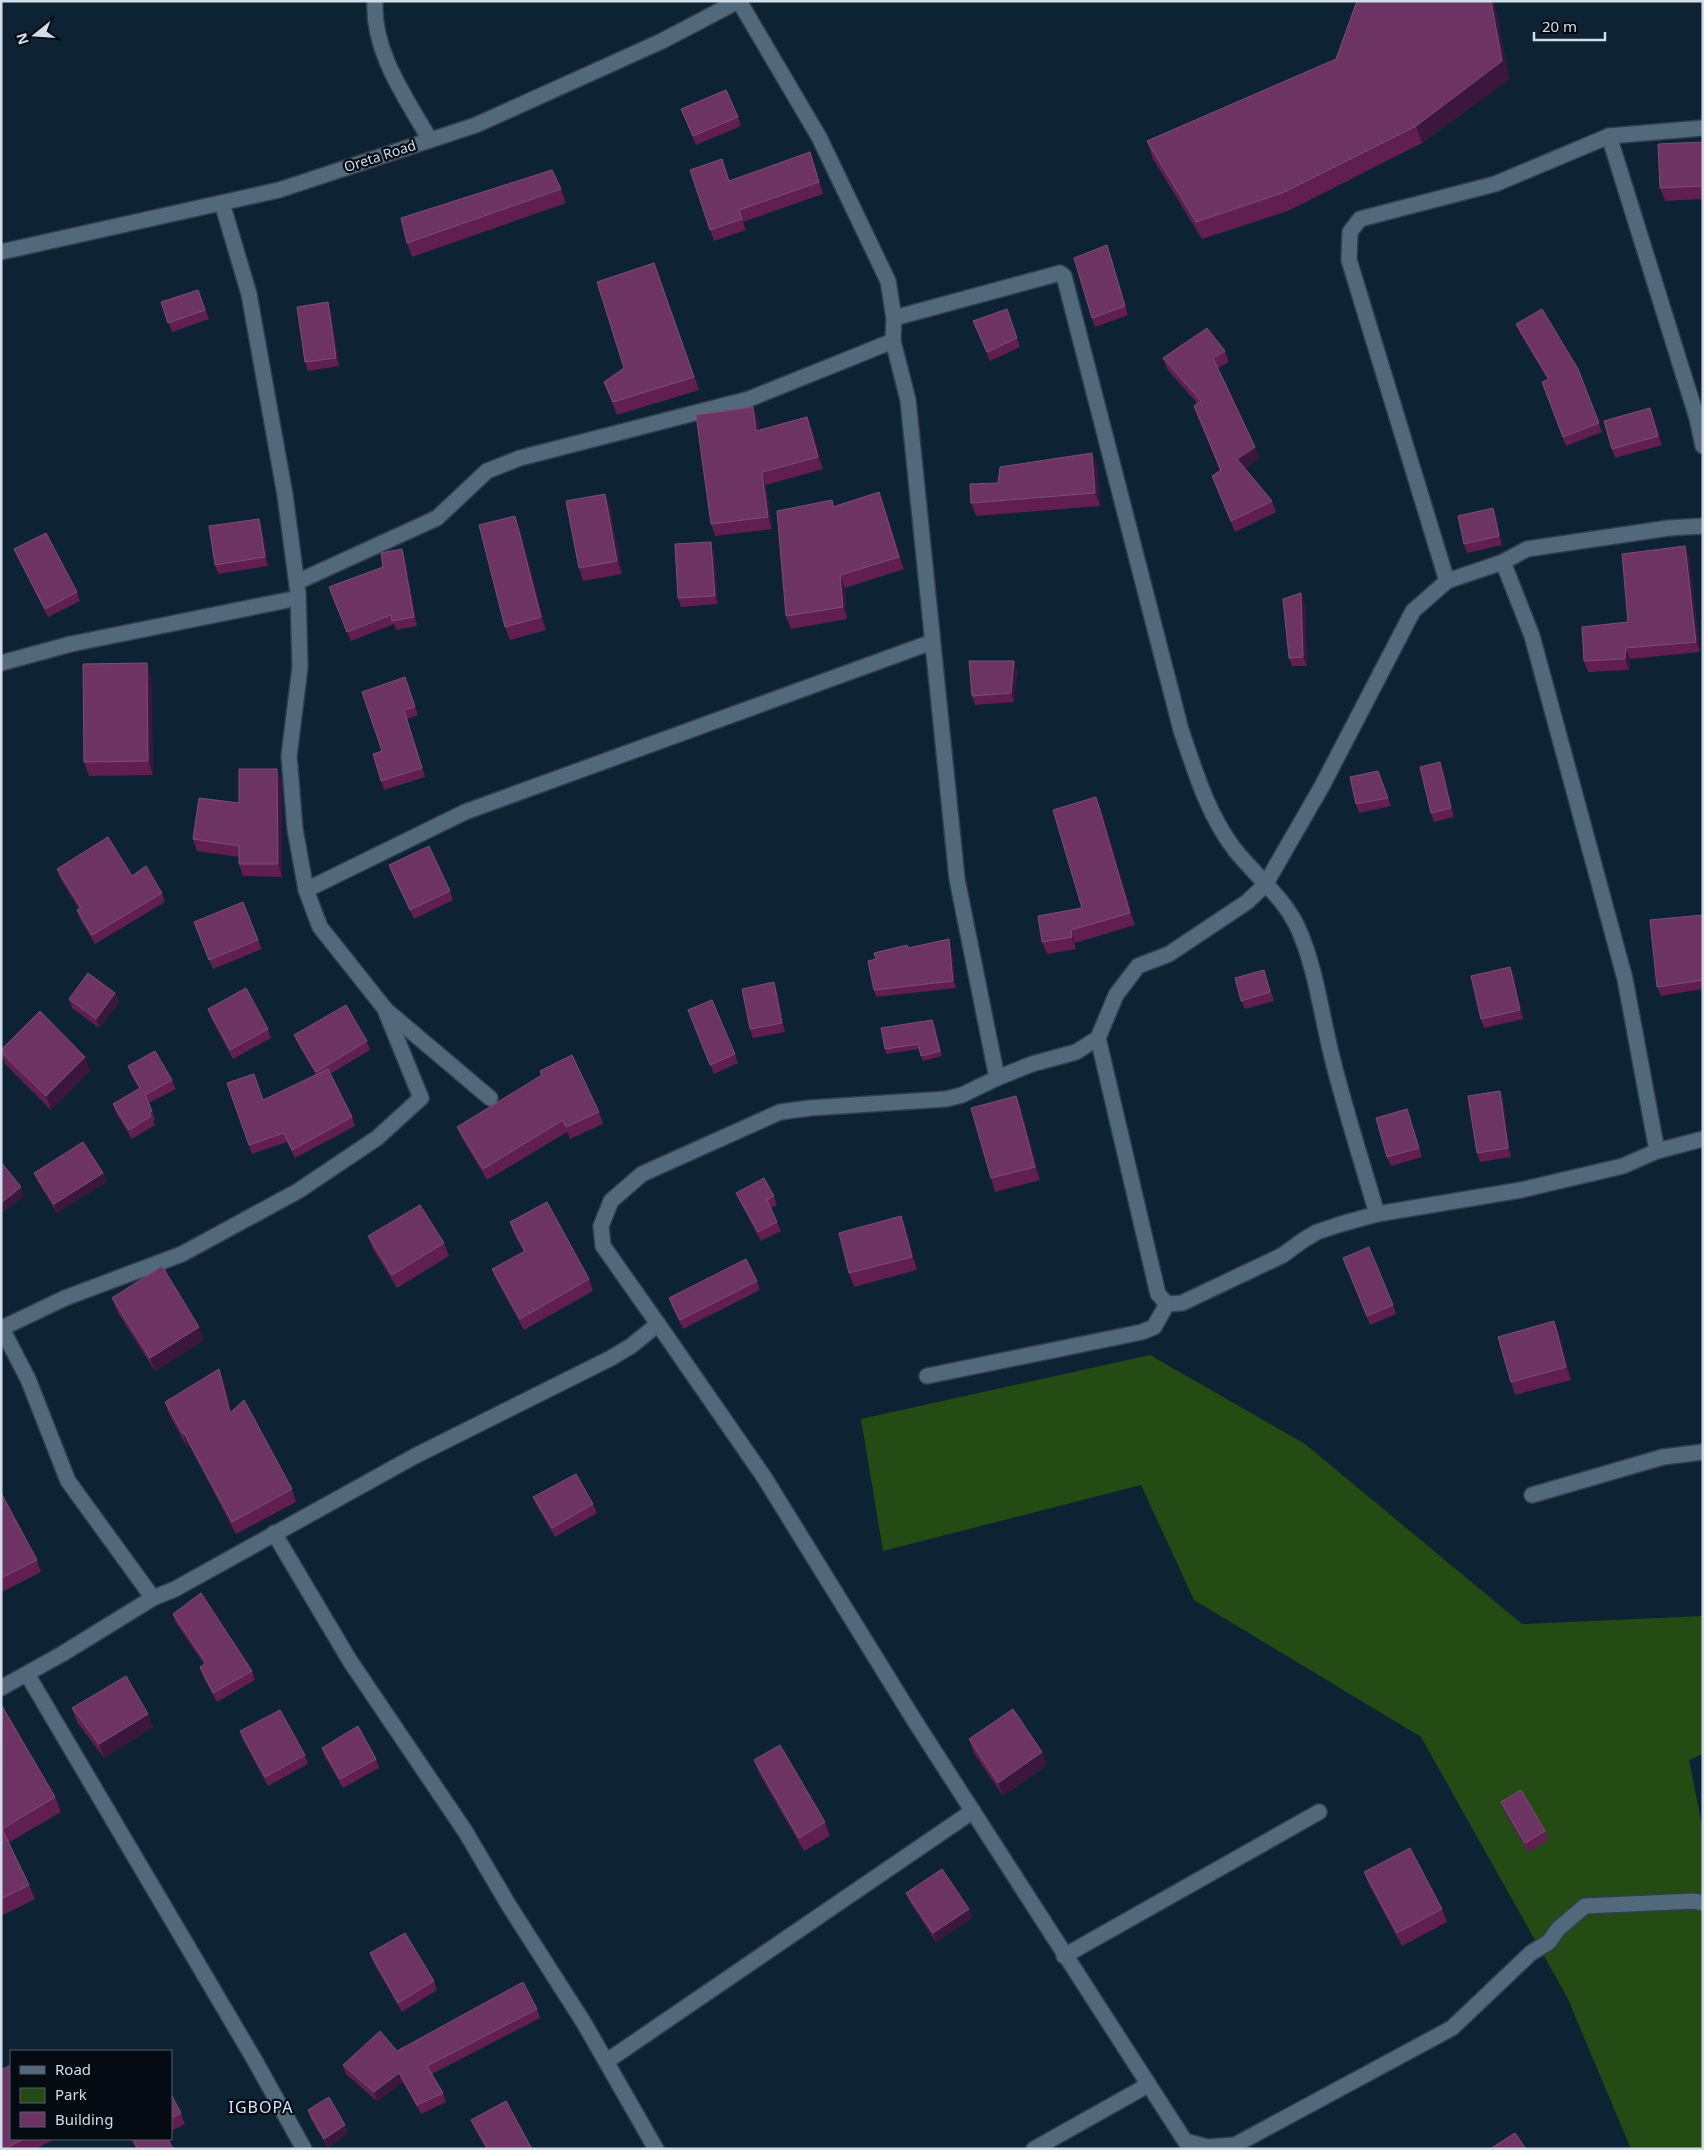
<svg xmlns="http://www.w3.org/2000/svg" width="1704" height="2150" font-family="'Noto Sans',sans-serif">
<rect width="100%" height="100%" fill="#0d2232"/>
<path fill="#234b13" d="M1150 1355 1305 1444 1522 1624 1703 1616V1754L1689 1760 1703 1830V2149H1631L1567 1997 1421 1737 1194 1600 1141 1485 883 1551 861 1419Z"/>
<g fill="none" stroke-linecap="round" stroke-linejoin="round">
<g stroke="#323e4b" stroke-width="18">
<g id="street">
<path d="M375 1C372 51 406 98 430 140"/>
<path d="M1609 136 1697 418 1703 446"/>
<path d="M222 203 249 294 285 495 298 593 300 667 289 756 295 829 306 890 320 927 386 1010 490 1098"/>
<path d="M894 318 1060 273 1064 276 1181 730C1195 771 1208 815 1235 850 1256 876 1283 897 1297 926 1316 967 1321 1014 1332 1057 1345 1110 1362 1162 1377 1214"/>
<path d="M1503 562 1532 636 1625 979 1657 1151"/>
<path d="M1447 581 1349 260 1350 232 1360 219 1495 184 1609 136 1703 128"/>
<path d="M297 582 437 518 487 471 520 458 749 399 893 341"/>
<path d="M1 663 71 644 298 598"/>
<path d="M306 890 465 812 932 642"/>
<path d="M1098 1038 1158 1294 1167 1304 1182 1303 1283 1255 1302 1241 1317 1232 1341 1224 1377 1214 1521 1190 1623 1166 1657 1151 1703 1139"/>
<path d="M997 1078 1032 1064 1076 1052 1098 1038 1116 995 1138 966 1169 954 1247 902 1265 885 1322 786 1413 611 1447 581 1503 562 1527 549 1669 528 1703 526"/>
<path d="M658 1324 764 1477 916 1723 1185 2141 1207 2147 1235 2145 1452 2028 1531 1953 1549 1942 1558 1929 1585 1906 1694 1901 1703 1903"/>
<path d="M1 1327 28 1379 68 1481 153 1598"/>
<path d="M2 1328 65 1298 182 1254 298 1191 377 1138 421 1098 386 1012"/>
<path d="M927 1376 1142 1332 1154 1327 1167 1304"/>
<path d="M1532 1495 1663 1457 1703 1452"/>
<path d="M274 1533 350 1661 465 1831 508 1904 584 2023 656 2149"/>
<path d="M27 1674 254 2059 304 2149"/>
<path d="M1 1688 62 1654 153 1598 175 1589 415 1456 611 1358 631 1346 658 1324 603 1246 601 1226 611 1201 642 1174 780 1112 810 1108 946 1099 962 1095 997 1078 957 879 908 400 893 341 894 318 888 281 819 137 739 1"/>
<path d="M1064 1956 1319 1812"/>
<path d="M607 2061 973 1811"/>
<path d="M1034 2149 1148 2085"/>
</g>
</g>
<g stroke="#323e4b" stroke-width="18">
<path id="secondary" d="M1 252 279 190 476 125 662 41 738 1"/>
</g>
<use href="#street" stroke="#52697b" stroke-width="15"/>
<use href="#secondary" stroke="#52697b" stroke-width="15"/>
</g>
<g fill="#611e51">
<path d="M1357 1H1494L1509 79 1422 143 1288 211 1202 239 1153 159 1147 141 1336 59Z"/>
<path d="M681 109 738 117 741 126 696 145Z"/>
<path d="M1703 142V199L1665 201 1660 188Z"/>
<path d="M814 164 823 194 743 222 746 230 714 241 690 170 729 181Z"/>
<path d="M561 189 566 203 412 257 407 243Z"/>
<path d="M1110 254 1128 315 1095 327 1092 318Z"/>
<path d="M654 263 699 390 617 415 604 382 624 368Z"/>
<path d="M198 290 209 319 172 332 161 302Z"/>
<path d="M1007 309 1020 347 990 361 973 321Z"/>
<path d="M331 311 339 366 308 371 305 362Z"/>
<path d="M1516 324 1578 369 1602 432 1566 446 1542 382 1548 380 1520 333Z"/>
<path d="M1225 351 1229 362 1218 368 1255 447 1259 458 1245 468 1272 501 1276 512 1235 532 1212 476 1220 471 1194 406 1197 403 1167 369 1163 358Z"/>
<path d="M753 407 758 420 759 430 812 429 823 469 766 485 772 529 715 536 711 524Z"/>
<path d="M1654 417 1662 445 1615 458 1612 449Z"/>
<path d="M1097 466 1100 506 976 516 971 503 998 483Z"/>
<path d="M879 492 904 569 845 588 847 619 791 629 786 616 832 500 834 506Z"/>
<path d="M610 507 622 574 583 581 579 568Z"/>
<path d="M1493 508 1496 517 1502 545 1467 553 1464 544Z"/>
<path d="M259 519 262 528 268 566 218 574 215 565Z"/>
<path d="M520 529 546 630 510 640 505 627Z"/>
<path d="M1685 546 1689 557 1700 652 1630 659 1629 670 1588 672 1584 661 1628 622Z"/>
<path d="M14 549 77 592 80 601 48 617 18 558Z"/>
<path d="M402 549 405 558 417 626 396 630 394 624 351 641 329 587 383 567Z"/>
<path d="M714 551 718 604 681 607 678 598Z"/>
<path d="M1305 602 1307 666H1292L1289 658Z"/>
<path d="M1017 670 1014 702 975 705 972 696Z"/>
<path d="M151 677 153 775 89 776 84 762Z"/>
<path d="M405 677 418 715 407 719 425 777 384 790 381 781 382 751Z"/>
<path d="M1440 762 1443 771 1454 817 1434 822 1431 813Z"/>
<path d="M1378 771 1391 806 1359 813 1356 804Z"/>
<path d="M282 781V877L243 876 239 864V857L197 851 193 839 239 803Z"/>
<path d="M1096 797 1101 810 1135 925 1075 943 1076 949 1047 954 1042 942 1082 908Z"/>
<path d="M389 865 450 891 453 900 414 919 392 874Z"/>
<path d="M57 869 162 893 165 902 95 944 80 919 77 910 79 909 60 878Z"/>
<path d="M1703 915V989L1661 996 1657 987Z"/>
<path d="M194 922 258 940 262 949 213 969Z"/>
<path d="M949 939 951 947 956 988 876 997 874 990 876 959 907 945 909 948Z"/>
<path d="M1510 967 1514 976 1523 1019 1484 1028 1481 1019Z"/>
<path d="M1264 970 1274 1001 1245 1009 1241 1001Z"/>
<path d="M774 982 777 991 785 1032 753 1038 750 1029Z"/>
<path d="M115 993 119 1002 99 1028 72 1008 69 999Z"/>
<path d="M208 1009 268 1029 271 1038 233 1059 211 1018Z"/>
<path d="M688 1010 735 1054 738 1063 714 1074Z"/>
<path d="M934 1024 942 1056 923 1061 919 1049 886 1054 885 1049Z"/>
<path d="M294 1035 367 1041 370 1050 330 1074 352 1117 355 1126 295 1158 287 1142 252 1154 227 1083 263 1100 316 1075 298 1044Z"/>
<path d="M1 1050 90 1070 51 1110 5 1064 1 1054Z"/>
<path d="M128 1066 172 1080 176 1089 149 1103 155 1120 153 1121 155 1125 132 1139 116 1113 113 1104 139 1088 131 1075Z"/>
<path d="M540 1071 599 1112 603 1124 570 1139 567 1132 487 1180 462 1138 457 1127 541 1076Z"/>
<path d="M1500 1091 1503 1100 1511 1157 1480 1162 1477 1153Z"/>
<path d="M1016 1096 1021 1109 1040 1180 995 1192 991 1178Z"/>
<path d="M1410 1118 1422 1157 1391 1166 1387 1157Z"/>
<path d="M34 1173H103L106 1182 57 1213 38 1182Z"/>
<path d="M736 1193 774 1196 777 1205 771 1208 777 1222 781 1231 761 1241 740 1202Z"/>
<path d="M901 1216 906 1229 917 1270 854 1287 849 1273Z"/>
<path d="M510 1222 589 1279 593 1291 524 1330 497 1281 492 1269 524 1252 514 1234Z"/>
<path d="M368 1236 444 1243 449 1256 397 1288 373 1249Z"/>
<path d="M1343 1258 1393 1305 1396 1314 1370 1325Z"/>
<path d="M757 1281 760 1290 683 1329 672 1307 669 1298Z"/>
<path d="M112 1298 204 1340 155 1371 117 1311Z"/>
<path d="M1554 1321 1559 1334 1571 1380 1515 1395 1511 1382Z"/>
<path d="M224 1382 231 1412 292 1489 296 1502 236 1534 189 1445 187 1447 169 1414 165 1402Z"/>
<path d="M1 1492 37 1560 41 1572 2 1592 1 1591Z"/>
<path d="M533 1497 593 1504 597 1513 555 1537 537 1506Z"/>
<path d="M173 1614 252 1671 255 1680 217 1702 203 1676 200 1667 204 1664 176 1623Z"/>
<path d="M2 1706 55 1797 61 1812 8 1843 29 1885 35 1899 1 1916Z"/>
<path d="M72 1708 148 1714 153 1727 104 1758 77 1722Z"/>
<path d="M240 1731 305 1755 308 1764 268 1786 243 1740Z"/>
<path d="M969 1739 1042 1752 1047 1765 1003 1796 974 1753Z"/>
<path d="M322 1748 376 1759 379 1768 343 1788 325 1757Z"/>
<path d="M754 1760 825 1822 830 1836 804 1851 759 1773Z"/>
<path d="M1501 1802 1545 1831 1548 1840 1528 1852 1504 1811Z"/>
<path d="M1364 1872 1442 1909 1447 1922 1402 1946 1369 1885Z"/>
<path d="M906 1893 969 1909 972 1918 936 1942 910 1902Z"/>
<path d="M370 1953 434 1981 437 1990 402 2012 373 1962Z"/>
<path d="M537 2009 540 2018 432 2074 443 2093 446 2102 421 2114 403 2082 377 2101 346 2074 343 2065 397 2051Z"/>
<path d="M171 2094 181 2113 185 2124 171 2131Z"/>
<path d="M308 2110 345 2125 348 2133 328 2148 311 2119Z"/>
<path d="M471 2120 532 2149H486L475 2129Z"/>
<path d="M11 2139H55L35 2149H1Z"/>
<path d="M131 2139H168L173 2149H136Z"/>
</g>
<g fill="#3b173e">
<path d="M1491 1H1494L1509 79 1422 143 1416 126Z"/>
<path d="M1107 245 1110 254 1128 315 1125 306Z"/>
<path d="M328 302 331 311 339 366 336 358Z"/>
<path d="M753 407 758 420 761 443 756 431Z"/>
<path d="M1650 408 1654 417 1662 445 1658 436Z"/>
<path d="M807 417 812 429 823 469 818 457Z"/>
<path d="M1255 447 1259 458 1241 470 1237 459Z"/>
<path d="M1092 453 1097 466 1100 506 1095 493Z"/>
<path d="M762 472 766 485 772 529 768 517Z"/>
<path d="M879 492 884 505 904 569 899 557Z"/>
<path d="M605 494 610 507 622 574 617 561Z"/>
<path d="M1493 508 1496 517 1502 545 1499 536Z"/>
<path d="M515 516 520 529 546 630 541 617Z"/>
<path d="M259 519 262 528 268 566 265 557Z"/>
<path d="M711 542 714 551 718 604 715 596Z"/>
<path d="M1685 546 1689 557 1700 652 1696 642Z"/>
<path d="M402 549 405 558 417 626 414 617Z"/>
<path d="M840 575 845 588 847 619 843 607Z"/>
<path d="M1301 593 1305 602 1307 666 1303 657Z"/>
<path d="M1626 648 1630 659 1629 670 1625 659Z"/>
<path d="M1014 661 1017 670 1014 702 1011 693Z"/>
<path d="M147 663 151 677 153 775 148 761Z"/>
<path d="M1440 762 1443 771 1454 817 1451 808Z"/>
<path d="M277 769 282 781V877L278 864Z"/>
<path d="M1096 797 1101 810 1135 925 1130 913Z"/>
<path d="M1071 930 1075 943 1076 949 1072 937Z"/>
<path d="M949 939 951 947 956 988 953 981Z"/>
<path d="M1510 967 1514 976 1523 1019 1520 1010Z"/>
<path d="M774 982 777 991 785 1032 782 1023Z"/>
<path d="M115 993 119 1002 99 1028 96 1019Z"/>
<path d="M85 1057 90 1070 51 1110 46 1096Z"/>
<path d="M1500 1091 1503 1100 1511 1157 1508 1148Z"/>
<path d="M1016 1096 1021 1109 1040 1180 1035 1167Z"/>
<path d="M103 1173 106 1182 57 1213 54 1204Z"/>
<path d="M21 1187 24 1196 1 1214V1203Z"/>
<path d="M901 1216 906 1229 917 1270 912 1257Z"/>
<path d="M1554 1321 1559 1334 1571 1380 1566 1367Z"/>
<path d="M199 1327 204 1340 155 1371 150 1358Z"/>
<path d="M219 1369 224 1382 235 1425 230 1413Z"/>
<path d="M184 1433 189 1445 187 1447 183 1434Z"/>
<path d="M148 1714 153 1727 104 1758 99 1744Z"/>
<path d="M1042 1752 1047 1765 1003 1796 998 1783Z"/>
<path d="M969 1909 972 1918 936 1942 933 1933Z"/>
<path d="M399 2073 403 2082 377 2101 374 2092Z"/>
<path d="M345 2125 348 2133 328 2148 324 2139Z"/>
</g>
<g fill="#6d3362" stroke="#7d4e77">
<path d="M1357 1H1491L1502 61 1416 126 1282 193 1196 222 1147 141 1336 59Z"/>
<path d="M726 90 738 117 693 136 681 109Z"/>
<path d="M1703 142V186L1660 188 1658 144Z"/>
<path d="M810 152 819 182 739 210 742 219 710 230 690 170 722 159 729 181Z"/>
<path d="M552 170 561 189 407 243 401 218Z"/>
<path d="M1107 245 1125 306 1092 318 1074 258Z"/>
<path d="M654 263 694 377 613 402 604 382 624 368 597 282Z"/>
<path d="M198 290 205 310 168 323 161 302Z"/>
<path d="M328 302 336 358 305 362 297 307Z"/>
<path d="M1007 309 1017 338 987 352 973 321Z"/>
<path d="M1542 309 1578 369 1599 423 1563 437 1542 382 1549 379 1516 324Z"/>
<path d="M1207 328 1225 351 1213 358 1255 447 1237 459 1272 501 1231 521 1212 476 1221 470 1194 406 1201 401 1163 358Z"/>
<path d="M753 407 756 431 807 417 818 457 762 472 768 517 711 524 696 415Z"/>
<path d="M1650 408 1658 436 1612 449 1604 421Z"/>
<path d="M1092 453 1095 493 971 503 970 484 998 483 1000 467Z"/>
<path d="M879 492 899 557 840 575 843 607 786 616 777 511 832 500 833 507Z"/>
<path d="M605 494 617 561 579 568 566 501Z"/>
<path d="M1493 508 1499 536 1464 544 1458 516Z"/>
<path d="M515 516 541 617 505 627 479 525Z"/>
<path d="M259 519 265 557 215 565 209 526Z"/>
<path d="M46 533 77 592 45 609 14 549Z"/>
<path d="M711 542 715 596 678 598 675 544Z"/>
<path d="M1685 546 1696 642 1626 648 1625 659 1584 661 1582 627 1628 622 1622 554Z"/>
<path d="M402 549 414 617 392 621 391 615 347 632 329 587 383 567 381 553Z"/>
<path d="M1301 593 1303 657 1289 658 1283 599Z"/>
<path d="M969 661H1014L1011 693 972 696Z"/>
<path d="M147 663 148 761 84 762 83 664Z"/>
<path d="M405 677 415 707 404 710 422 768 381 781 373 754 382 751 362 692Z"/>
<path d="M1440 762 1451 808 1431 813 1420 767Z"/>
<path d="M239 769H277L278 864H239V846L193 839 199 798 239 803Z"/>
<path d="M1378 771 1388 798 1356 804 1350 777Z"/>
<path d="M1096 797 1130 913 1071 930 1072 937 1042 942 1038 916 1082 908 1053 810Z"/>
<path d="M108 837 132 876 146 866 162 893 92 935 77 910 81 908 57 869Z"/>
<path d="M429 846 450 891 410 910 389 865Z"/>
<path d="M243 902 258 940 209 960 194 922Z"/>
<path d="M1703 915V980L1657 987 1650 920Z"/>
<path d="M949 939 953 981 874 990 868 961 876 959 874 953 907 945 908 948Z"/>
<path d="M1510 967 1520 1010 1481 1019 1471 976Z"/>
<path d="M1264 970 1270 992 1241 1001 1235 978Z"/>
<path d="M88 973 115 993 96 1019 69 999Z"/>
<path d="M774 982 782 1023 750 1029 742 989Z"/>
<path d="M246 988 268 1029 230 1050 208 1009Z"/>
<path d="M712 1000 735 1054 710 1065 688 1010Z"/>
<path d="M346 1005 367 1041 316 1072 294 1035Z"/>
<path d="M40 1011 85 1057 46 1096 1 1052V1050Z"/>
<path d="M932 1020 940 1051 921 1056 918 1044 885 1049 881 1028Z"/>
<path d="M155 1051 172 1080 145 1095 152 1111 149 1113 151 1116 129 1130 113 1104 140 1088 128 1066Z"/>
<path d="M572 1055 599 1112 566 1127 563 1120 483 1169 457 1127 542 1075 540 1071Z"/>
<path d="M328 1069 352 1117 292 1150 284 1133 249 1145 227 1083 254 1074 263 1100Z"/>
<path d="M1500 1091 1508 1148 1477 1153 1468 1096Z"/>
<path d="M1016 1096 1035 1167 991 1178 971 1108Z"/>
<path d="M1407 1109 1419 1148 1387 1157 1376 1118Z"/>
<path d="M83 1142 103 1173 54 1204 34 1173Z"/>
<path d="M1 1162 21 1187 1 1203Z"/>
<path d="M764 1178 774 1196 767 1200 777 1222 758 1232 736 1193Z"/>
<path d="M547 1202 589 1279 520 1319 492 1269 525 1251 510 1222Z"/>
<path d="M420 1205 444 1243 392 1275 368 1236Z"/>
<path d="M901 1216 912 1257 849 1273 839 1233Z"/>
<path d="M1369 1247 1393 1305 1367 1316 1343 1258Z"/>
<path d="M746 1259 757 1281 680 1320 669 1298Z"/>
<path d="M162 1266 199 1327 150 1358 112 1298Z"/>
<path d="M1554 1321 1566 1367 1511 1382 1498 1337Z"/>
<path d="M219 1369 230 1413 244 1400 292 1489 232 1522 184 1433 183 1434 165 1402Z"/>
<path d="M576 1474 593 1504 552 1528 533 1497Z"/>
<path d="M1 1493 37 1560 1 1578Z"/>
<path d="M201 1593 252 1671 213 1693 200 1667 206 1663 173 1614Z"/>
<path d="M126 1676 148 1714 99 1744 72 1708Z"/>
<path d="M2 1706 55 1797 2 1829 29 1885 1 1899Z"/>
<path d="M1013 1709 1042 1752 998 1783 969 1739Z"/>
<path d="M280 1710 305 1755 265 1777 240 1731Z"/>
<path d="M358 1726 376 1759 340 1779 322 1748Z"/>
<path d="M780 1745 825 1822 799 1838 754 1760Z"/>
<path d="M1521 1790 1545 1831 1525 1843 1501 1802Z"/>
<path d="M1410 1848 1442 1909 1397 1933 1364 1872Z"/>
<path d="M942 1869 969 1909 933 1933 906 1893Z"/>
<path d="M405 1933 434 1981 398 2003 370 1953Z"/>
<path d="M523 1982 537 2009 427 2066 443 2093 417 2105 399 2073 374 2092 343 2065 380 2031 397 2051Z"/>
<path d="M11 2065V2139H24L4 2149H1V2070Z"/>
<path d="M171 2094 181 2113 171 2118Z"/>
<path d="M329 2097 345 2125 324 2139 308 2110Z"/>
<path d="M506 2101 532 2149H488L471 2120Z"/>
<path d="M1515 2133 1526 2149H1490Z"/>
<path d="M133 2139H168L173 2149H138Z"/>
</g>
<g text-anchor="middle" stroke-width="4.5" stroke-linejoin="round" paint-order="stroke">
<g font-size="14" fill="#d1dee9" stroke="#040b12">
<text transform="translate(380 156) rotate(-18)" y="5">Oreta Road</text>
</g>
<g font-size="16" letter-spacing="1" fill="#cde7fc" stroke="#040b12">
<text x="261" y="2113">IGBOPA</text>
</g>
</g>
<rect width="1704" height="2150" fill="none" stroke="#d1dee9" stroke-width="5"/>
<rect x="10" y="2050" width="162" height="90" fill="#040b12" stroke="#565f68"/>
<rect x="20" y="2066" width="25" height="8" fill="#52697b" stroke="#565f68"/>
<text x="55" y="2075" font-size="15" fill="#d1dee9">Road</text>
<rect x="20" y="2088" width="25" height="15" fill="#234b13" stroke="#565f68"/>
<text x="55" y="2100" font-size="15" fill="#d1dee9">Park</text>
<rect x="20" y="2112" width="25" height="15" fill="#6d3362" stroke="#565f68"/>
<text x="55" y="2125" font-size="15" fill="#d1dee9">Building</text>
<g transform="translate(35 35) rotate(253)" stroke="#040b12" stroke-width="4" paint-order="stroke">
<path d="M0-4L9 19L0 12L-9 19Z" fill="#d1dee9"/>
<text y="-8" font-size="14" font-weight="bold" text-anchor="middle" fill="#d1dee9">N</text>
</g>
<path d="M1534 32v8h71v-8" fill="none" stroke="#d1dee9" stroke-width="2.5"/>
<text x="1542" y="32" font-size="15" fill="#d1dee9" stroke="#040b12" stroke-width="4" paint-order="stroke">20 m</text>
</svg>
